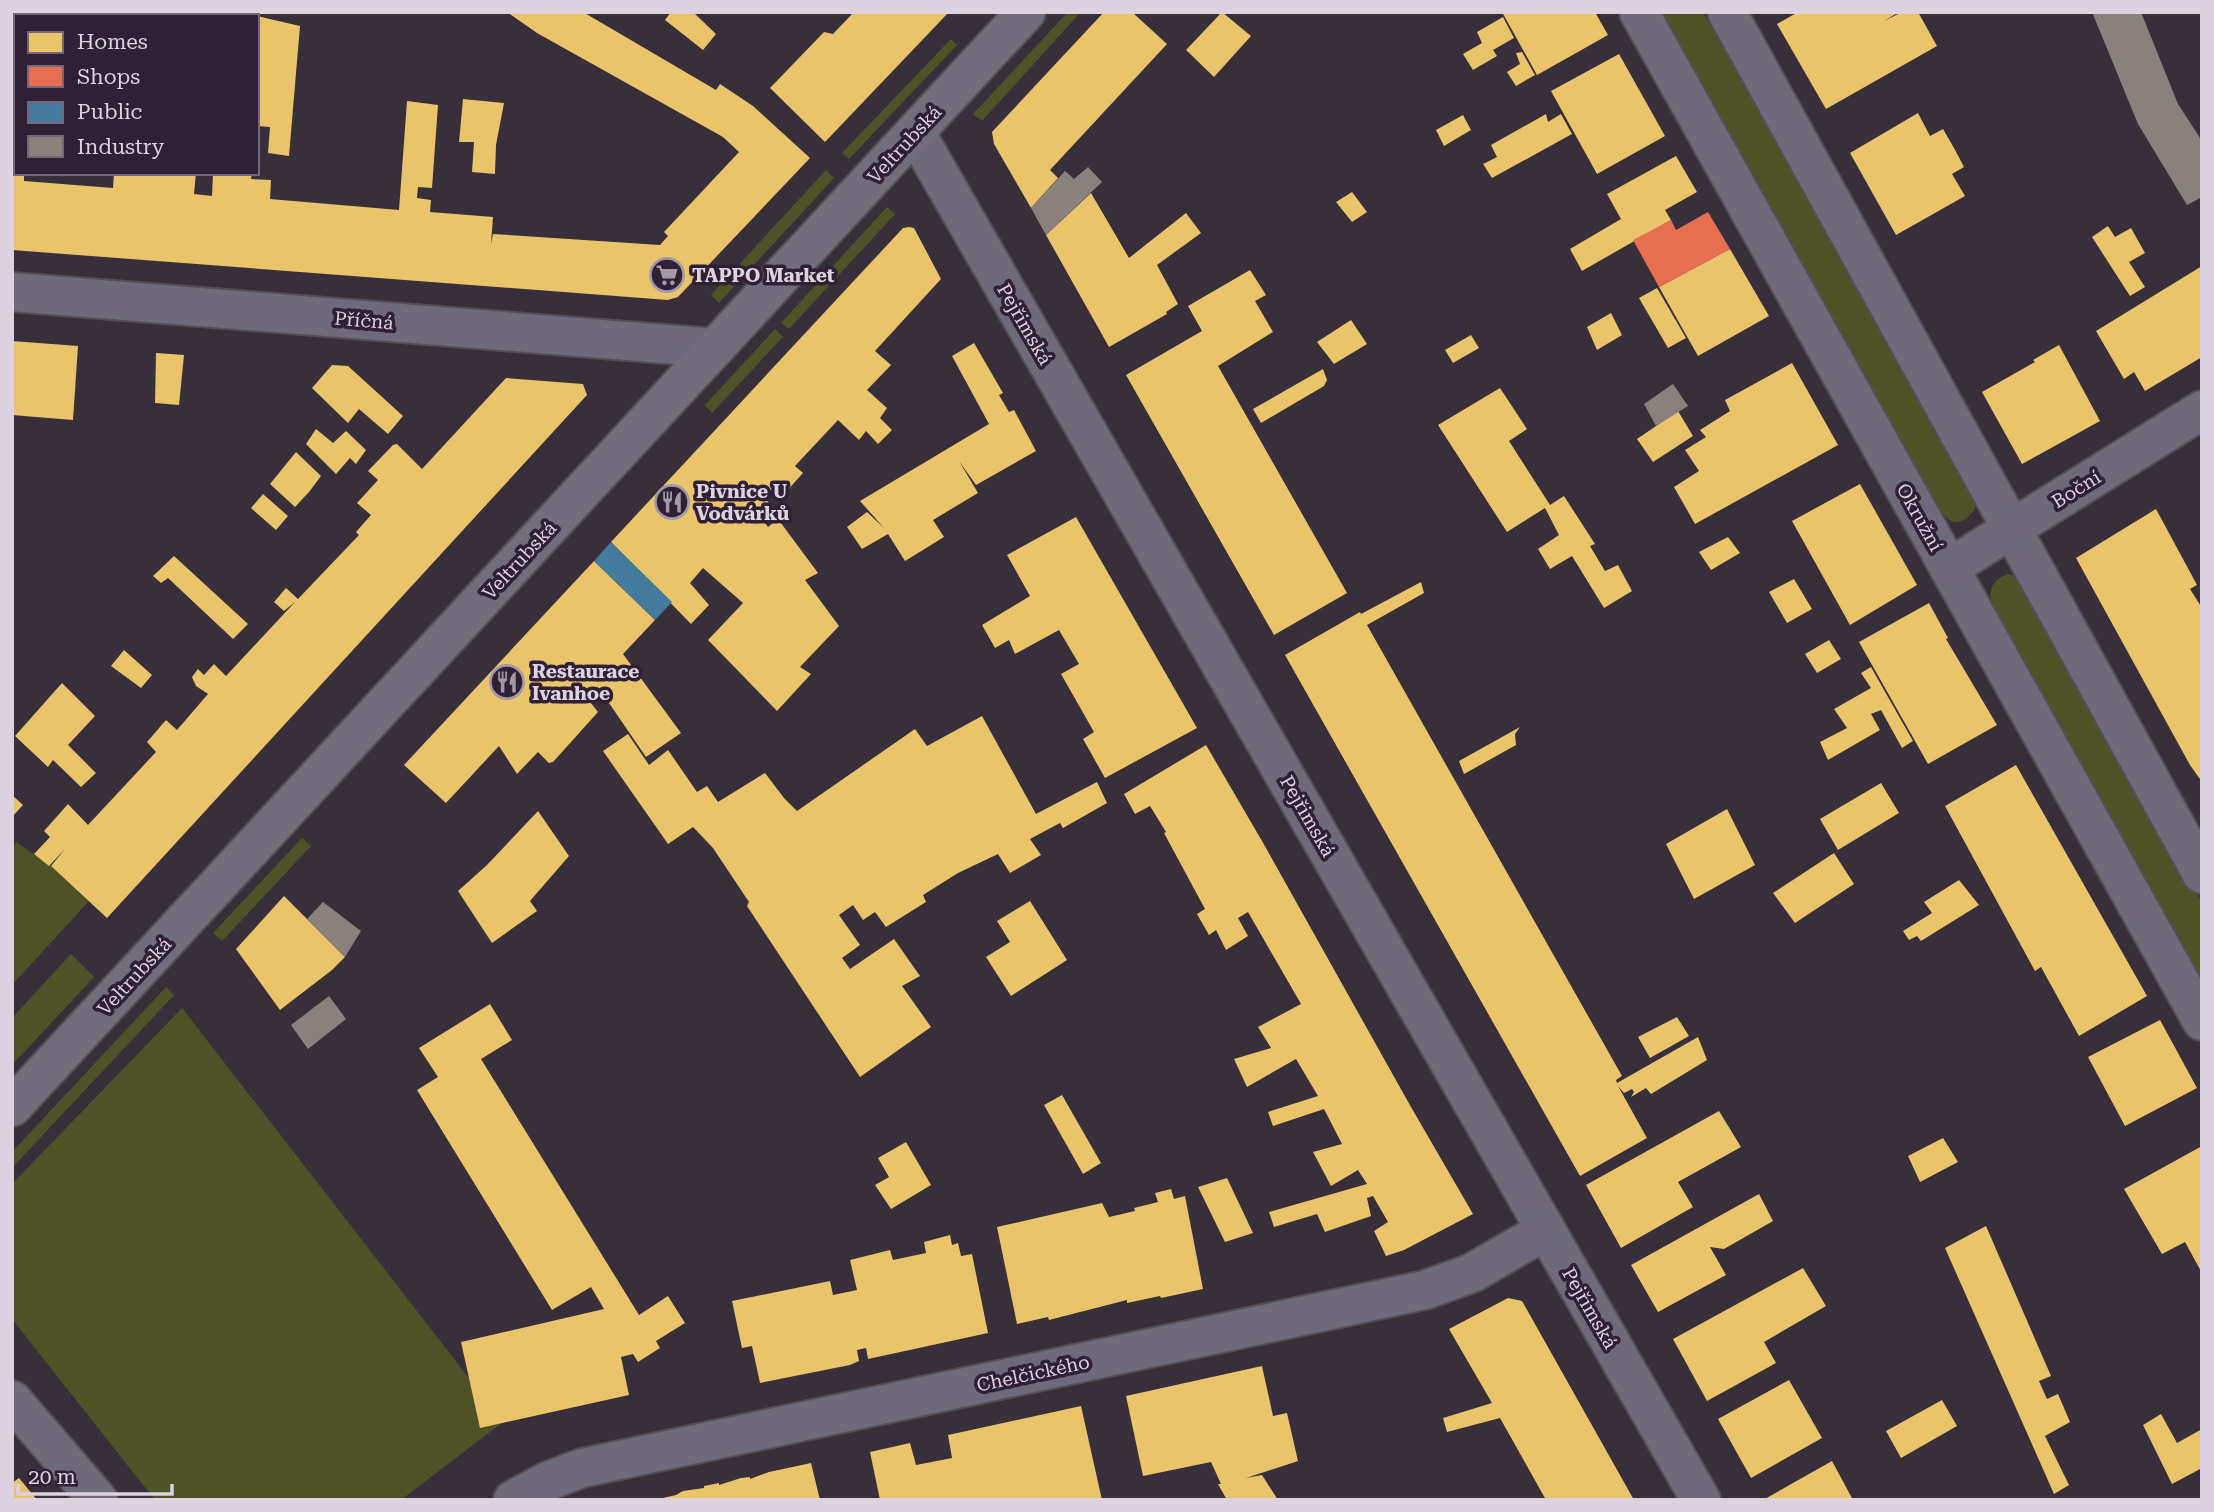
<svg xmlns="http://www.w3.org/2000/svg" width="2214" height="1512" font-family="'Roboto Serif',serif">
<rect width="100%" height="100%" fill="#382f3b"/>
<g fill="#4e5327">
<path d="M1068 12H1081L982 121 973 114Z"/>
<path d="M1659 12H1703L1922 402C1930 420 1938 439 1949 456 1959 471 1976 490 1975 509 1962 527 1950 526 1938 507Z"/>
<path d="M951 39 957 45 849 159 842 153Z"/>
<path d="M826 170 834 178 719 303 711 295Z"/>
<path d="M887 207 895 214 789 329 781 323Z"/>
<path d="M775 329 783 337 712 413 705 405Z"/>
<path d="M2008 574 2015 576 2021 581 2202 902V980L1992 606C1988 589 1992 580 2008 574Z"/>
<path d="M302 838 311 846 222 941 213 933Z"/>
<path d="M16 842 51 866 89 901 12 985V848Z"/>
<path d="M71 954 94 977 12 1065V1018Z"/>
<path d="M166 987 174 995 12 1168V1152Z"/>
<path d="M182 1008 503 1422 401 1500H155L12 1319V1184Z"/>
</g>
<g fill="#e9c46a">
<path d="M69 12H124L121 16H73Z"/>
<path d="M161 12H210V16H171Z"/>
<path d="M507 12H583L716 90 720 84 753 106 810 158 678 297 668 300 12 250V154L16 155V173L24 174V181L113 188 114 173H196L194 194 212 196 213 173H252L251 179 271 180 270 199 399 210 407 101 438 105 432 188 418 187 417 198 431 200 430 212 493 217 491 244 493 234 660 245 668 236 664 232 739 152 723 137 537 33Z"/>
<path d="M671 12H693L716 34 703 50 665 20Z"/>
<path d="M854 12H949L825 142 770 88 824 32 833 34Z"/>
<path d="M1104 12H1132L1167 44 1050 170 1058 178 1031 208 994 144 992 132Z"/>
<path d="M1222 12 1251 36 1214 77 1186 50Z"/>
<path d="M1502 12H1595L1608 35 1537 75Z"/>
<path d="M1798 12H1899L1884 21 1902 12H1918L1937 46 1826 109 1777 24Z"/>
<path d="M257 16 300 26 289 156 268 153 270 127 257 126Z"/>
<path d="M1503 17 1514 38 1493 50 1497 56 1473 70 1463 54 1482 43 1477 32Z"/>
<path d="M1522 52 1535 75 1516 86 1507 72 1520 64 1516 53Z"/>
<path d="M1619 54 1665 136 1597 174 1551 91Z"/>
<path d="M12 75H16V106L12 105Z"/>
<path d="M463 99 504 103 496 145 495 174 472 172 474 142H459Z"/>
<path d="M1918 113 1930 136 1943 129 1954 148 1964 167 1952 174 1965 196 1896 235 1850 153Z"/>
<path d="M1546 114 1548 122 1561 114 1572 134 1492 178 1483 164 1497 157 1491 145Z"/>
<path d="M1463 115 1471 130 1444 146 1436 130Z"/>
<path d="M1676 156 1697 192 1665 210 1671 220 1582 271 1570 249 1621 219 1607 194Z"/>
<path d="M1352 192 1367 212 1352 222 1336 202Z"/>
<path d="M1091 193 1129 258 1186 213 1201 233 1157 265 1178 304 1166 312 1167 314 1109 347 1046 235Z"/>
<path d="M2108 226 2115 237 2131 228 2145 253 2129 262 2145 287 2130 296 2092 237Z"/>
<path d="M909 227 914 228 941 279 875 351 891 365 867 390 887 408 880 418 892 430 878 444 866 431 859 440 838 420 795 466 803 473 785 493 777 485 765 499 777 510 765 523 768 527 778 519 818 573 805 580 839 626 800 667 811 674 777 711 708 640 743 603 703 568 690 583 709 605 691 624 611 542 903 228Z"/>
<path d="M1730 249 1769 316 1698 356 1659 287Z"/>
<path d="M2202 266V357L2145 391 2134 372 2124 379 2096 331Z"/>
<path d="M1250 270 1266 295 1255 301 1273 332 1218 366 1347 593 1274 635 1126 375 1202 331 1188 306Z"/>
<path d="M1657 288 1686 338 1668 348 1639 298Z"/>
<path d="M1611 313 1622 335 1597 350 1587 327Z"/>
<path d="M1351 320 1367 344 1334 364 1317 342Z"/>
<path d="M1471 335 1479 348 1453 363 1445 350Z"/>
<path d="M12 341 78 346 73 420 12 415Z"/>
<path d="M974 343 1003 393 999 395 1009 412 1014 410 1036 451 976 485 959 461 978 493 933 520 944 537 905 561 888 534 862 549 847 527 867 512 884 528 860 501 989 424 952 356Z"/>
<path d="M2059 345 2100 421 2022 464 1982 392 2035 362 2033 360Z"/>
<path d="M156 353 184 355 179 405 155 403Z"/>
<path d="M1792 363 1838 445 1695 524 1674 487 1699 471 1685 450 1706 437 1700 430 1730 411 1725 400Z"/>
<path d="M332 365 348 366 403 416 388 434 359 409 348 423 312 388Z"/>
<path d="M1323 369 1327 380 1324 386 1261 423 1253 409Z"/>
<path d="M506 378 583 384 587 395 107 918 51 866 65 849 49 866 34 854 50 837 44 831 68 804 88 825 156 752 147 742 166 720 177 730 208 694 196 686 192 677 198 669 204 675 214 664 226 676 295 602 284 611 274 602 286 588 298 599 359 535 356 532 371 515 357 503 378 480 368 471 393 445 397 444 422 469Z"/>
<path d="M1500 388 1527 429 1509 441 1550 505 1564 496 1595 544 1590 546 1605 571 1618 565 1632 591 1604 608 1572 556 1550 569 1538 549 1559 535 1545 508 1507 532 1438 425Z"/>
<path d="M1678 411 1693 436 1653 462 1637 439Z"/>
<path d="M316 429 333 443 346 431 366 450 356 464 350 458 336 474 306 444Z"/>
<path d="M296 452 321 476 309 492 295 507 270 484Z"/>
<path d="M1860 484 1917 585 1850 625 1792 521Z"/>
<path d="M263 494 288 516 276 530 251 508Z"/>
<path d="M2156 509 2197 585 2190 589 2202 608V782L2190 765 2076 558Z"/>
<path d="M1076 517 1197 728 1105 778 1083 739 1094 732 1061 674 1079 664 1059 630 1015 654 1009 640 995 648 982 625 1030 596 1007 555Z"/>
<path d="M1728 537 1740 553 1711 570 1699 552Z"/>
<path d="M174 556 248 624 233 639 168 578 161 583 153 576Z"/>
<path d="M594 561 655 620 623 654 681 733 646 757 598 687 587 698 598 712 553 762 549 763 538 752 517 774 499 746 446 803 404 765Z"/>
<path d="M1794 579 1812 609 1787 623 1769 592Z"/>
<path d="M1421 582 1424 593 1367 625 1622 1076 1616 1080 1617 1083 1698 1037 1707 1060 1651 1094 1646 1088 1631 1097 1634 1092 1632 1089 1624 1093 1618 1086 1647 1138 1580 1176 1285 655 1360 612 1361 614Z"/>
<path d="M1929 603 1948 638 1946 639 1997 725 1928 764 1859 642Z"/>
<path d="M1829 640 1841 659 1817 673 1805 654Z"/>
<path d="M124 650 152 675 141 688 111 666Z"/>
<path d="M1871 667 1913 741 1902 748 1881 710 1871 714 1880 730 1828 760 1820 742 1847 728 1834 709 1871 688 1861 673Z"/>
<path d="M62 683 95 716 68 745 96 773 81 787 53 760 48 767 15 736Z"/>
<path d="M982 716 1036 814 1097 782 1107 803 1063 828 1060 823 1030 839 1041 855 1010 873 998 854 958 873 923 895 926 902 886 927 875 912 863 920 853 905 839 915 860 945 842 958 850 969 894 939 920 976 902 986 931 1027 860 1077 747 906 749 902 713 848 693 827 668 844 603 751 628 734 649 765 668 750 697 792 707 786 718 802 765 773 784 798 797 811 915 729 927 746Z"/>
<path d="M1520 727 1515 734 1516 745 1464 774 1459 761Z"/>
<path d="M1206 745 1262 841 1411 1107 1473 1214 1404 1250 1386 1256 1374 1231 1388 1222 1373 1196 1367 1198 1371 1216 1325 1232 1317 1214 1274 1227 1269 1212 1367 1184 1358 1170 1331 1186 1313 1152 1342 1144 1324 1109 1273 1126 1268 1112 1318 1096 1296 1059 1247 1087 1234 1059 1271 1048 1258 1027 1301 1004 1248 912 1238 918 1248 936 1226 950 1216 930 1209 935 1197 914 1205 909 1164 833 1166 832 1150 806 1135 814 1124 794Z"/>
<path d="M2016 765 2147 996 2079 1036 2041 967 2035 971 1945 806Z"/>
<path d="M1881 783 1899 813 1838 850 1820 819Z"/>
<path d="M12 795 23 805 12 817Z"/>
<path d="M1727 809 1755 865 1694 899 1666 844Z"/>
<path d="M538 811 569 856 530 901 537 911 492 943 458 891 487 865Z"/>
<path d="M1834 853 1854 884 1795 923 1773 893Z"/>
<path d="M1959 880 1979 905 1921 941 1917 936 1909 940 1903 931 1932 913 1924 902Z"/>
<path d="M284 896 345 957 332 970 280 1010 236 949Z"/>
<path d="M1030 901 1067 960 1011 996 986 957 1010 942 997 921Z"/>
<path d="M490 1004 512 1040 481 1059 639 1315 668 1296 685 1323 656 1341 660 1348 638 1362 633 1354 621 1357 629 1395 480 1428 461 1342 604 1309 591 1287 552 1310 417 1090 438 1077 419 1048Z"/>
<path d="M1677 1017 1689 1036 1650 1058 1638 1037Z"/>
<path d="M2160 1020 2197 1088 2125 1126 2088 1057Z"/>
<path d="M1062 1095 1101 1163 1083 1174 1044 1105Z"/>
<path d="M1719 1111 1741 1147 1678 1182 1693 1207 1621 1248 1586 1185Z"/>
<path d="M1943 1138 1958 1162 1920 1182 1908 1156Z"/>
<path d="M906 1142 931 1185 891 1209 875 1185 889 1177 878 1158Z"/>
<path d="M2202 1146V1273L2185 1242 2162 1254 2124 1189Z"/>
<path d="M1227 1178 1253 1233 1225 1242 1198 1187Z"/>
<path d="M1171 1189 1174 1199 1185 1196 1203 1289 1161 1298 1160 1296 1127 1303V1300L1049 1320 1048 1317 1017 1324 997 1227 1102 1203 1109 1217 1135 1211 1134 1208 1158 1202 1155 1193Z"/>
<path d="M1759 1194 1773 1221 1724 1249 1710 1247 1726 1275 1658 1312 1631 1265Z"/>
<path d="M1986 1226 2051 1376 2039 1381 2047 1399 2058 1394 2070 1422 2045 1436 2069 1485 2054 1494 1945 1248Z"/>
<path d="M950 1235 952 1245 958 1243 961 1256 972 1254 988 1333 868 1359 866 1348 857 1350 859 1361 850 1365 760 1383 752 1346 742 1348 732 1301 830 1281 833 1295 857 1290 850 1260 890 1250 893 1260 926 1253 924 1242Z"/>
<path d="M1803 1268 1826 1306 1764 1342 1776 1363 1707 1401 1673 1339Z"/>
<path d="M1508 1298 1522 1301 1634 1500H1546L1500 1418 1447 1432 1443 1418 1492 1403 1449 1329Z"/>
<path d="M1262 1366 1273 1416 1287 1413 1298 1461 1246 1478 1262 1475 1278 1500H1227L1218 1484H1221L1211 1462 1143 1476 1126 1396Z"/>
<path d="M1789 1380 1822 1438 1751 1478 1718 1419Z"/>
<path d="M1942 1400 1957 1426 1901 1458 1886 1431Z"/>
<path d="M1081 1406 1102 1500H1056L1055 1498 1045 1500H880L870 1452 910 1443 916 1465 952 1458 948 1435Z"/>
<path d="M2161 1414 2177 1443 2202 1429V1468L2172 1484 2143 1425Z"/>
<path d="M1832 1461 1853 1500H1763Z"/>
<path d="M811 1463 820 1500H654L676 1495 683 1491 704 1488V1486L719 1483V1485L741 1478 750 1477V1479L769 1472Z"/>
<path d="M19 1478 37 1500H12V1483Z"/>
</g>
<path fill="#e76f51" d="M1708 212 1730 249 1659 287 1633 240 1671 220 1676 230Z"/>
<path fill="#457b9d" d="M611 542 672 602 655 620 594 561Z"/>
<g fill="#8a817c">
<path d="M2092 12H2141L2178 104 2202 141V197L2187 205 2138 124Z"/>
<path d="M1088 167 1102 182 1046 235 1031 208 1065 171 1074 179Z"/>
<path d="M1673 384 1688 406 1656 426 1644 404Z"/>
<path d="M323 902 361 931 345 957 307 919Z"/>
<path d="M329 996 346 1019 308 1049 291 1025Z"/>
</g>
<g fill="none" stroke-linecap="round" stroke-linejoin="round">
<g stroke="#554d58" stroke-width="42">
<g id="street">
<path d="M1639 12 2202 1021"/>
<path d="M1727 12 2202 874"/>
<path d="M915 132 1701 1500"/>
<path d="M12 292 715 348"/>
<path d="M1949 568 2202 410"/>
<path d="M12 1400 98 1500"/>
<path d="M513 1500 548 1481 582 1468 1425 1290 1472 1273 1546 1230"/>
</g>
</g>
<g stroke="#554d58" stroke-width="42">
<path id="secondary" d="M12 1107 1026 12"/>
</g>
<use href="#street" stroke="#6e6a7a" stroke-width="38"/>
<use href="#secondary" stroke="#726d7d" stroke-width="38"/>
</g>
<defs>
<g id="supermarket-ring" transform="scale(1.75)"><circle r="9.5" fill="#302036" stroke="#a399a6" stroke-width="1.5"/><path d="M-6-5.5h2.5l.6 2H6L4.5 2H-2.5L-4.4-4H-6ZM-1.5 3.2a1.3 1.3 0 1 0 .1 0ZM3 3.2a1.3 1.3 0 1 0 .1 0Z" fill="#a399a6"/></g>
<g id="restaurant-ring" transform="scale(1.75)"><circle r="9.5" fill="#302036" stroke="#a399a6" stroke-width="1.5"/><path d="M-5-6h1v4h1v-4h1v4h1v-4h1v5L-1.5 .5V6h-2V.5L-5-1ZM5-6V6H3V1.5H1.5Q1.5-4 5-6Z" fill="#a399a6"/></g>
</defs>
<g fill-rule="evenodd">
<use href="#supermarket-ring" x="667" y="275"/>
<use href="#restaurant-ring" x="672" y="502"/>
<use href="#restaurant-ring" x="507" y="682"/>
</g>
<g text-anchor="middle" stroke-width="7" stroke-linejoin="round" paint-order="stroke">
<g font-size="19" fill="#dcd2e0" stroke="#302036">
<text transform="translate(904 144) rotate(-47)" y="7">Veltrubská</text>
<text transform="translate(364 320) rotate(5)" y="7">Příčná</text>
<text transform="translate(1025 324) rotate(60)" y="7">Pejřimská</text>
<text transform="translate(2076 489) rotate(-32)" y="7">Boční</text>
<text transform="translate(1920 517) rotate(61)" y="7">Okružní</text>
<text transform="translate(519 560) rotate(-47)" y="7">Veltrubská</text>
<text transform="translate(1308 816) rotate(60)" y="7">Pejřimská</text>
<text transform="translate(134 976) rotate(-47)" y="7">Veltrubská</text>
<text transform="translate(1590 1308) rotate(60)" y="7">Pejřimská</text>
<text transform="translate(1033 1373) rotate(-12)" y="7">Chelčického</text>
</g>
<g font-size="19" font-weight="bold" fill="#dcd2e0" stroke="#302036" text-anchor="start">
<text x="692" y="282">TAPPO Market</text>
<text x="696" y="498">Pivnice U<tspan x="696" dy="22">Vodvárků</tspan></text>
<text x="532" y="678">Restaurace<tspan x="532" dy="22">Ivanhoe</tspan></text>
</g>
</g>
<rect width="2214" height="1512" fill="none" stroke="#dcd2e0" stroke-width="28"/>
<rect x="14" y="14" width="245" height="161" fill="#302036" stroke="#75677a" stroke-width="2"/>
<rect x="28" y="32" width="35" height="21" fill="#e9c46a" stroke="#75677a" stroke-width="2"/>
<text x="77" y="49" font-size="21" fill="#dcd2e0">Homes</text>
<rect x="28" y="66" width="35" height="21" fill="#e76f51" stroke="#75677a" stroke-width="2"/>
<text x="77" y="84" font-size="21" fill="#dcd2e0">Shops</text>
<rect x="28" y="102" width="35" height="21" fill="#457b9d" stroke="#75677a" stroke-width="2"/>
<text x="77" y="119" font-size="21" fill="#dcd2e0">Public</text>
<rect x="28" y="136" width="35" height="21" fill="#8a817c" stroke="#75677a" stroke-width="2"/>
<text x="77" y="154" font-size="21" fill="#dcd2e0">Industry</text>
<path d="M18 1484v10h154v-10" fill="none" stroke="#dcd2e0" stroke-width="3.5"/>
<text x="28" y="1484" font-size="21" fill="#dcd2e0" stroke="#302036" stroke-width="5" paint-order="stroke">20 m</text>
</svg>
